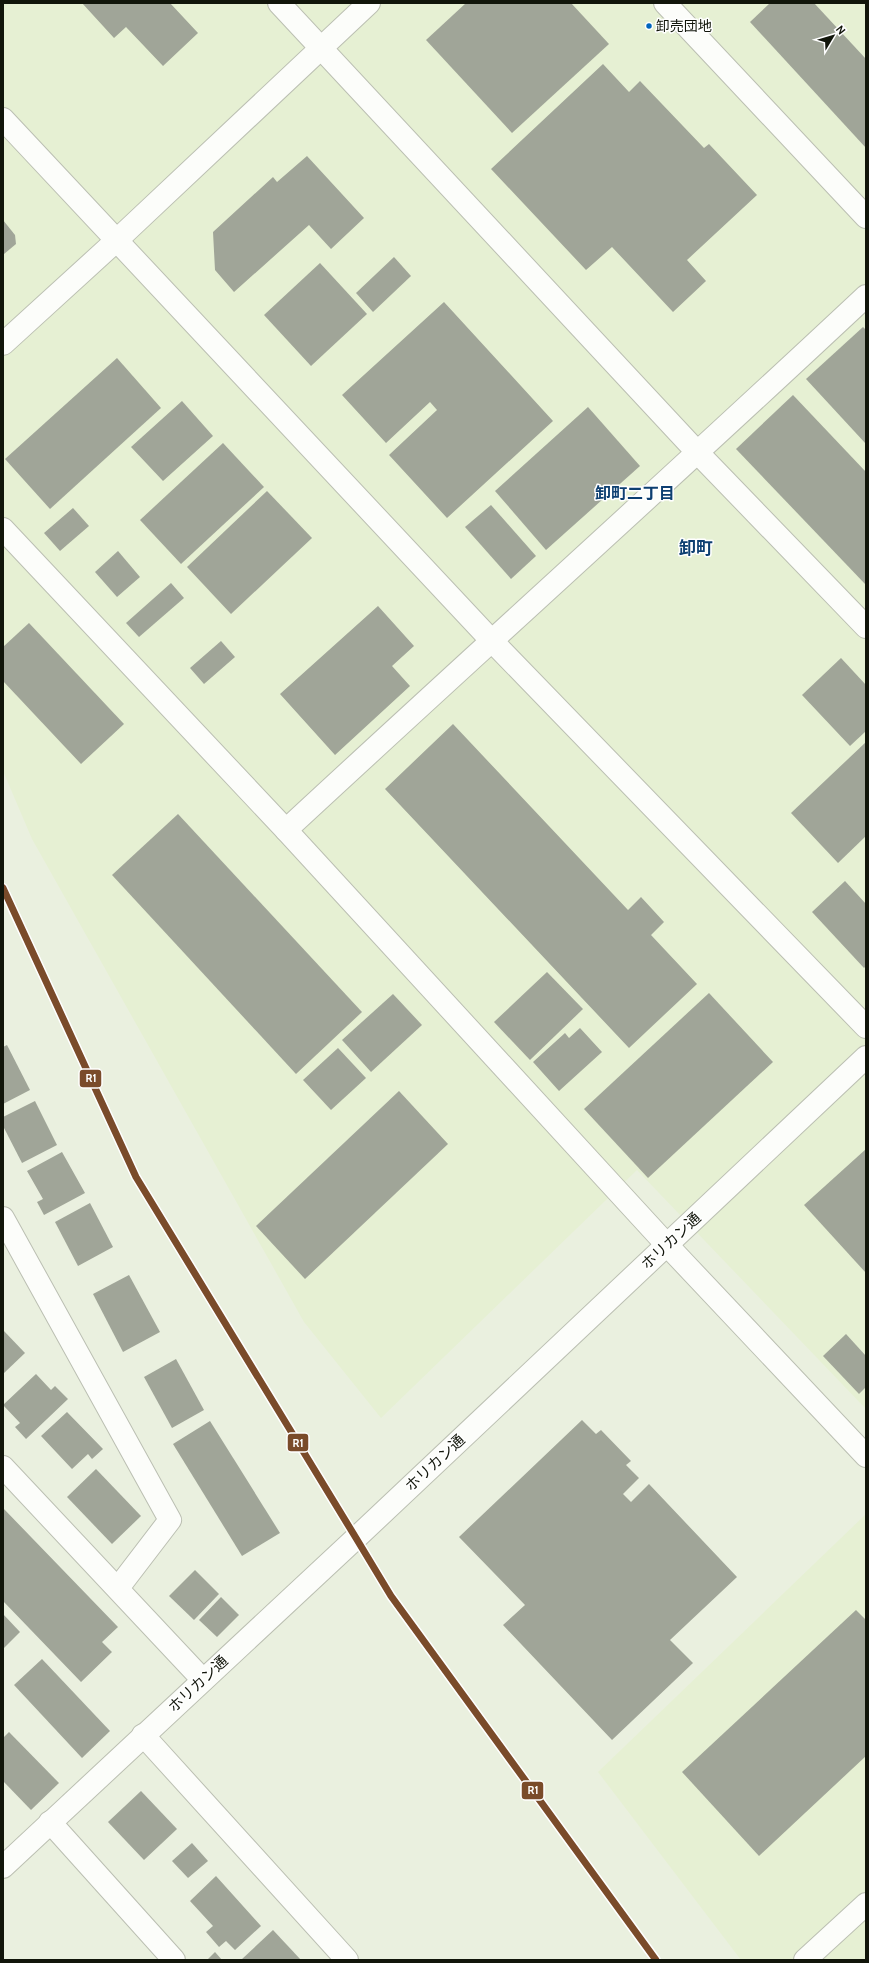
<svg xmlns="http://www.w3.org/2000/svg" width="869" height="1963" font-family="Cabin,'Noto Sans JP',sans-serif">
<rect width="100%" height="100%" fill="#eaf0df"/>
<g fill="#e6f0d3">
<path d="M3 3H866V1409L637 1170 381 1418 304 1322 32 839 3 771Z"/>
<path d="M866 1514V1960H741L598 1772Z"/>
</g>
<g fill="#a0a598">
<path d="M82 3H170L198 33 163 66 126 27 114 38Z"/>
<path d="M466 3H571L609 44 512 133 426 40Z"/>
<path d="M770 3H814L866 59V148L750 22Z"/>
<path d="M603 64 629 92 640 81 704 148 709 144 757 195 687 260 706 281 673 312 612 247 586 270 491 169Z"/>
<path d="M307 156 364 218 331 249 309 225 234 292 215 270 213 232 273 177 277 182Z"/>
<path d="M3 220 15 235 16 244 4 254Z"/>
<path d="M394 257 411 276 373 312 356 293Z"/>
<path d="M320 263 367 314 311 366 264 315Z"/>
<path d="M444 302 553 421 447 518 389 455 437 410 430 402 386 443 342 395Z"/>
<path d="M863 327 866 330V444L806 379Z"/>
<path d="M117 358 161 408 50 509 5 459Z"/>
<path d="M793 395 866 472V585L736 449Z"/>
<path d="M182 401 213 436 163 481 131 447Z"/>
<path d="M588 407 640 466 546 550 495 491Z"/>
<path d="M223 443 264 487 181 564 140 520Z"/>
<path d="M267 491 312 538 231 614 187 567Z"/>
<path d="M491 505 536 556 511 579 465 527Z"/>
<path d="M73 508 89 526 60 551 44 533Z"/>
<path d="M118 551 140 577 117 597 95 572Z"/>
<path d="M171 583 184 598 139 637 126 623Z"/>
<path d="M378 606 414 646 392 666 410 686 335 755 280 694Z"/>
<path d="M29 623 124 724 81 764 3 681V647Z"/>
<path d="M221 641 235 657 204 684 190 668Z"/>
<path d="M841 658 866 685V731L850 746 802 695Z"/>
<path d="M453 724 628 910 641 897 664 922 651 935 697 984 629 1048 385 789Z"/>
<path d="M866 742V836L838 863 791 813Z"/>
<path d="M178 814 362 1012 296 1074 112 875Z"/>
<path d="M845 881 866 904V966L864 968 812 912Z"/>
<path d="M547 972 583 1009 530 1060 494 1022Z"/>
<path d="M709 993 773 1062 648 1178 584 1109Z"/>
<path d="M393 994 422 1025 371 1072 342 1040Z"/>
<path d="M580 1028 602 1052 559 1091 533 1062 565 1033 569 1038Z"/>
<path d="M7 1045 30 1090 3 1104V1047Z"/>
<path d="M338 1048 366 1078 331 1110 303 1080Z"/>
<path d="M399 1091 448 1144 305 1279 256 1226Z"/>
<path d="M35 1101 57 1145 22 1163 3 1126V1117Z"/>
<path d="M866 1149V1273L804 1205Z"/>
<path d="M62 1152 85 1193 44 1215 37 1202 43 1199 27 1171Z"/>
<path d="M90 1203 113 1247 78 1266 55 1222Z"/>
<path d="M129 1275 160 1332 123 1352 93 1294Z"/>
<path d="M3 1330 25 1353 3 1374Z"/>
<path d="M846 1334 866 1356V1387L859 1394 823 1356Z"/>
<path d="M176 1359 204 1410 172 1428 144 1377Z"/>
<path d="M36 1374 51 1390 55 1386 68 1399 26 1439 15 1427 20 1423 3 1405Z"/>
<path d="M67 1412 103 1449 92 1459 88 1454 72 1469 41 1436Z"/>
<path d="M582 1420 596 1434 601 1430 631 1461 626 1465 639 1478 623 1494 631 1502 649 1484 737 1577 670 1640 693 1663 612 1740 503 1625 525 1605 459 1537Z"/>
<path d="M210 1421 280 1533 242 1556 173 1444Z"/>
<path d="M96 1469 141 1516 112 1544 67 1497Z"/>
<path d="M3 1508 118 1627 102 1642 112 1652 81 1682 3 1601Z"/>
<path d="M195 1570 219 1594 194 1620 169 1596Z"/>
<path d="M221 1597 239 1615 217 1637 199 1620Z"/>
<path d="M856 1610 866 1620V1756L759 1856 682 1772Z"/>
<path d="M3 1614 20 1632 3 1649Z"/>
<path d="M42 1659 110 1731 82 1758 14 1685Z"/>
<path d="M9 1732 59 1783 31 1810 3 1781V1738Z"/>
<path d="M141 1791 177 1829 144 1860 108 1822Z"/>
<path d="M192 1843 208 1861 188 1878 172 1861Z"/>
<path d="M216 1876 261 1926 235 1950 226 1941 219 1947 206 1932 213 1926 190 1901Z"/>
<path d="M273 1930 301 1960H241Z"/>
<path d="M215 1952 222 1960H207Z"/>
</g>
<g fill="none" stroke-linecap="round" stroke-linejoin="round">
<g stroke="#bbbfb2" stroke-width="24">
<g id="street">
<path d="M279 3 698 453 866 627"/>
<path d="M665 3 866 217"/>
<path d="M3 119 491 640 866 1027"/>
<path d="M3 344 117 240 369 3"/>
<path d="M3 529 286 830 667 1245 866 1456"/>
<path d="M286 830C479 651 674 476 866 296"/>
<path d="M3 1218 170 1520 118 1588"/>
<path d="M3 1467 203 1680"/>
<path d="M143 1735 347 1960"/>
<path d="M50 1822 174 1960"/>
<path d="M805 1960 866 1904"/>
</g>
</g>
<g stroke="#bbbfb2" stroke-width="24">
<path id="secondary" d="M3 1867 356 1538 866 1057"/>
</g>
<use href="#street" stroke="#fcfdfa" stroke-width="22"/>
<use href="#secondary" stroke="#fcfdfa" stroke-width="22"/>
<g stroke="#fff" stroke-width="10">
<path id="rail-1" d="M3 888 136 1177 356 1538 391 1596 656 1960"/>
</g>
<use href="#rail-1" stroke="#7a4b2a" stroke-width="7"/>
</g>
<circle fill="#0065bd" stroke="#fff" stroke-width="1.5" cx="649" cy="26" r="3.5"/>
<g text-anchor="middle" stroke-width="3" stroke-linejoin="round" paint-order="stroke">
<g font-size="14" fill="#11150a" stroke="#fff" text-anchor="start">
<text x="656" y="31">卸売団地</text>
</g>
<g font-size="15" fill="#11150a" stroke="#fff">
<text transform="translate(671 1241) rotate(-43)" y="5">ホリカン通</text>
<text transform="translate(435 1463) rotate(-43)" y="5">ホリカン通</text>
<text transform="translate(198 1684) rotate(-43)" y="5">ホリカン通</text>
</g>
<g font-size="16" font-weight="bold" fill="#0d3f71" stroke="#fff">
<text x="635" y="499">卸町二丁目</text>
</g>
<g font-size="17" font-weight="bold" fill="#0d3f71" stroke="#fff">
<text x="696" y="554">卸町</text>
</g>
</g>
<g stroke="#fff" stroke-width="1.5">
<rect x="79" y="1069" width="23" height="19" rx="4" fill="#7a4b2a"/>
<rect x="287" y="1433" width="22" height="19" rx="4" fill="#7a4b2a"/>
<rect x="521" y="1781" width="23" height="19" rx="4" fill="#7a4b2a"/>
</g>
<g font-size="11" text-anchor="middle" font-weight="bold" fill="#fff">
<text x="91" y="1082">R1</text>
<text x="298" y="1447">R1</text>
<text x="533" y="1794">R1</text>
</g>
<rect width="869" height="1963" fill="none" stroke="#11150a" stroke-width="8"/>
<g transform="translate(833 36) rotate(52)" stroke="#ffffff" stroke-width="3" paint-order="stroke">
<path d="M0-3L7 15L0 10L-7 15Z" fill="#11150a"/>
<text y="-6" font-size="11" font-weight="bold" text-anchor="middle" fill="#11150a">N</text>
</g>
</svg>
